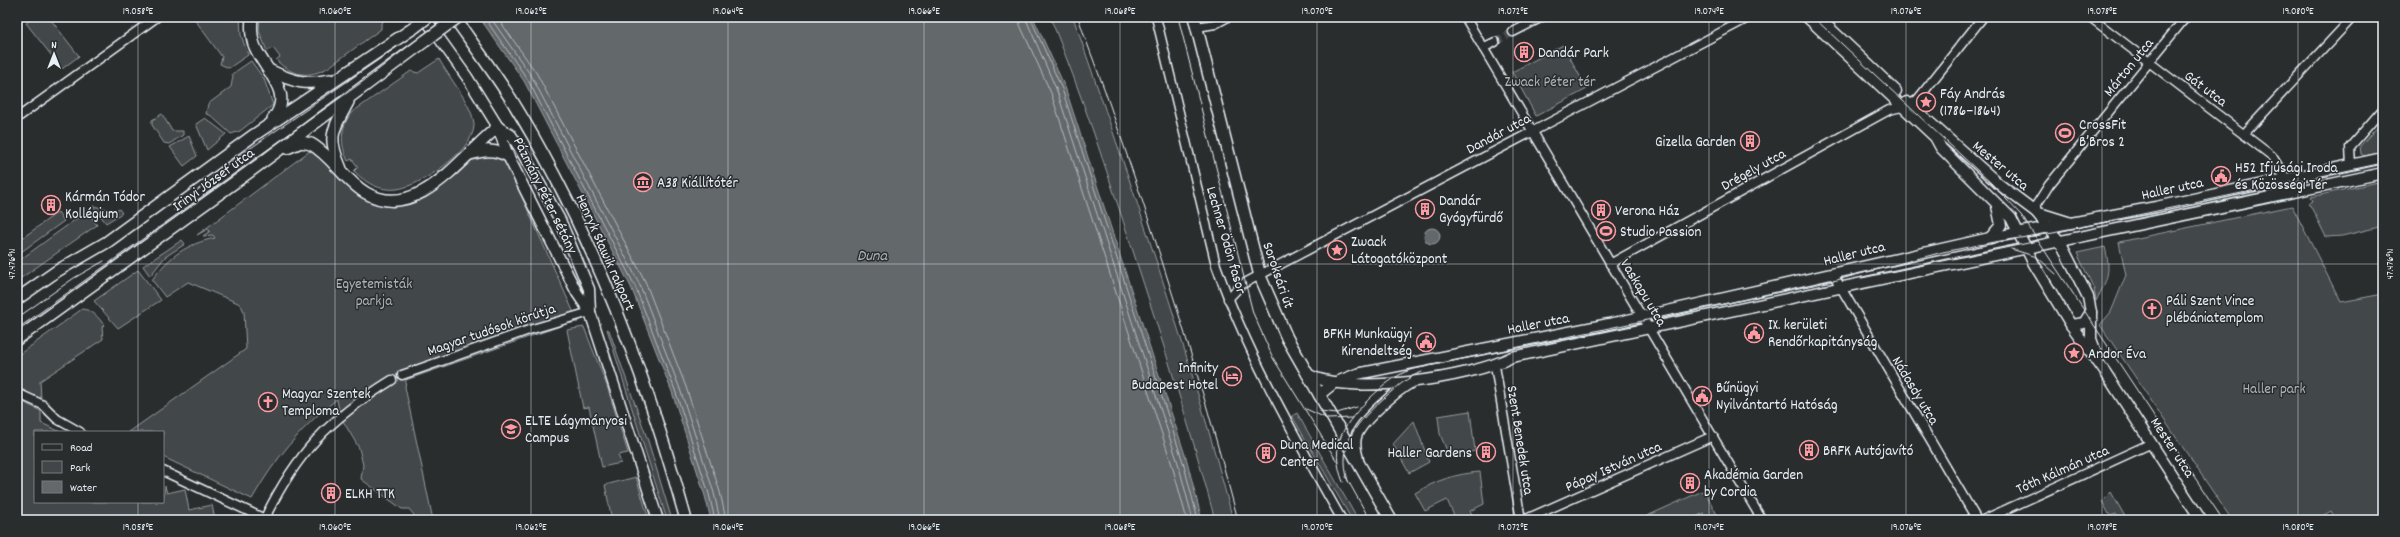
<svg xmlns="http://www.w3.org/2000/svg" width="2400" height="537" font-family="Dekko,sans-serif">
<rect width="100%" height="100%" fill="#2a2d2e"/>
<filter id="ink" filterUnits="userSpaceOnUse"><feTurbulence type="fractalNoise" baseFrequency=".025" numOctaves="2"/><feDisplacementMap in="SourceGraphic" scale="8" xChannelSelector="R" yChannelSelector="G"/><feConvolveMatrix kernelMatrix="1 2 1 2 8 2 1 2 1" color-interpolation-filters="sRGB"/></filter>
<g filter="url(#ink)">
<g fill="#424648" stroke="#959ca0">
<path d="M28 17H54L51 20 79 56 62 69 26 23 30 20Z"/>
<path d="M193 17H240L241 35 248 55 229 68 220 64 222 57Z"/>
<path d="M260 17H389L381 23V29L329 67C309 79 292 76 276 60L280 57 273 48 267 51 259 31Z"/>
<path d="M1050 17H1073C1131 183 1189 350 1233 520H1215C1191 429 1162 340 1133 251 1107 172 1082 94 1050 17Z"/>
<path d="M1563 45 1587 89 1536 116 1512 72Z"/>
<path d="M439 59C447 75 475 108 474 126 473 151 421 186 397 189 379 191 366 183 354 171L358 167 352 159 348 161C340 144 340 129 351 113L411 71 418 73Z"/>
<path d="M251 61 264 79 273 105 240 131 231 134 210 115 206 114 208 104 231 87 233 76 232 74Z"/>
<path d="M162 114 172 131H183V135L169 144 164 143 152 125V120Z"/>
<path d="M205 118 226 134 207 150 196 124Z"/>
<path d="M2383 121V152L2364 156 2361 154 2360 146Z"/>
<path d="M189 136 197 156 184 166 170 147Z"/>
<path d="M315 147 366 193 406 197 469 154 493 155 501 158 508 166 578 322 566 324 406 380 405 387 433 520H413L414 515 409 509H402L361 479 363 465 359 448 340 416 337 399C301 427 274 460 252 499L163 457V432H129L246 349 244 312 242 307 238 303 188 282 165 297 152 280C169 256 187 244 215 238L213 235 203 236 210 231 208 229 197 235Z"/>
<path d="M2383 181V226L2342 236 2326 237 2309 203 2313 201 2311 197Z"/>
<path d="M93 206 116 211 119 209 122 213 106 223Z"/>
<path d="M2292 206 2341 302 2383 294V520H2336L2331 511 2315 520H2232L2100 325 2111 312 2126 275 2119 242Z"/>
<path d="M87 211 97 225 21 278 17 273V262Z"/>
<path d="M58 212 64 221 17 255V242Z"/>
<path d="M182 240 185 244 165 257 150 276 143 266Z"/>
<path d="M2105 247C2111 272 2108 278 2096 301L2094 289 2077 253Z"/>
<path d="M138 270 161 300 118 328 94 301Z"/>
<path d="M82 309C93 310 98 317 104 325L102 327 103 339 40 381 41 399 17 388V356Z"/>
<path d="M584 327 607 386 628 453 618 455 621 463 602 467 589 407 583 408 567 330Z"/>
<path d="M607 329 609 330 648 441 672 520H667Z"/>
<path d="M17 399 41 411V423L61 432H35V502H163L165 486 167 493 185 489 189 510 212 505 215 520H17Z"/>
<path d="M1470 411 1475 451 1449 456 1440 434 1438 416Z"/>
<path d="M1297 413 1358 520H1352L1292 416Z"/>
<path d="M1414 421 1429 462 1409 473 1393 444Z"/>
<path d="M1480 472 1484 504 1470 511 1474 520H1456L1447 500 1425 511 1415 493C1437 480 1455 474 1480 472Z"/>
<path d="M636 477 649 520H612L605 485Z"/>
<path d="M1707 489 1709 492 1706 494 1720 520H1694L1704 513 1690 520H1638Z"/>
<path d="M2111 492 2127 520H2119L2116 514 2110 516 2102 501Z"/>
</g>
<g fill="#63686b" stroke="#989fa3">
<path d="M479 17H1033L1065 87 1187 461 1202 520H711L705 496 672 392 631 287 524 81Z"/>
<circle cx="1432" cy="236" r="8"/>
</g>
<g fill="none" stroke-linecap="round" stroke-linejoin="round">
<g stroke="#b3bac0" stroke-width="1">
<path d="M484 17 528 80 635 286 675 390 709 494 715 520"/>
<path d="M490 17 532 77 639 283 680 389 714 493 720 520"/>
<path d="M497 17 537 74 645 281 686 387 720 492 726 520"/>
<path d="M1019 17 1020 25 1051 93 1172 465 1187 520"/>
<path d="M1025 17 1057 91 1178 463 1193 520"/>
<path d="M1030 17 1062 89 1183 462 1198 520"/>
</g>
<path stroke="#464a4c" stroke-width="8" stroke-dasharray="8 4" stroke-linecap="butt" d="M1495 42 1513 32"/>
<g stroke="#e8f1f8" stroke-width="11">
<g id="minor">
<path d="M1156 17 1216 265C1247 354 1296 438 1342 520"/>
<path d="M1465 17 1762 520"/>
<path d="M2090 17 2272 156 2294 192"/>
<path d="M1197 27 1215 24 1228 17"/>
<path d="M1513 32 1542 17"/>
<path d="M1483 48 1495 42"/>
<path d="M17 118 157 17"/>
<path d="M2244 134 2353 17"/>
<path d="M2351 165 2350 147 2383 109"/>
<path d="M2036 212 2037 204 2049 185 2186 17"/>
<path d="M1610 264 1889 110 1910 105 1918 99 1983 17"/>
<path d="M1833 274 1977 520"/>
<path d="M1228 299 1241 285 1750 17"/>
<path d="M1495 366 1521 520"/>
<path d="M402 375 529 330 590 312"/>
<path d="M17 393 43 405 57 419 80 432"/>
<path d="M163 471 265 519"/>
<path d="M264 520C296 453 329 419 392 380"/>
<path d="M1524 520 1713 436"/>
<path d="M1983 520 2152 443"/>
</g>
</g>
<g stroke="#e8f1f8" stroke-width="13">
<g id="tertiary">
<path d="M424 17 467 77 498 127 508 156 577 293 590 312"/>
<path d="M1807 17 1935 137 1941 148 2011 218 2034 264 2071 325 2105 372 2201 520"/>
<path d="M1818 17 1896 91"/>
<path d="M1907 102 2000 185 2036 212 2060 242 2088 297 2091 312V339L2097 355"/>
<path d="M498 127 511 135 519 147 560 220 589 289 590 312 658 520"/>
<path d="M2036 212 2068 222"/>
<path d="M1990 238 2001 225 1997 206"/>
<path d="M2071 325 2084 323 2091 312"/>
<path d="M1307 374C1349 397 1470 378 1512 357L2383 173"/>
<path d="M1319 395 1334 383 1357 374 1619 322 1990 238 2156 207 2383 158"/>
<path d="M1358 459C1356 452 1354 444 1356 437 1360 422 1397 390 1412 382"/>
</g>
</g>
<g stroke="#e8f1f8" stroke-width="14">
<g id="secondary">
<path d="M252 17C251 27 251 38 255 47 265 71 295 93 273 119"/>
<path d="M454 17C473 44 493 71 511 99 591 229 646 373 686 520"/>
<path d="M1194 17 1260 276 1287 338 1391 520"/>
<path d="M271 71C294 82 305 85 330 80"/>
<path d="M287 148 301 142 311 144C332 156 345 181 366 193 418 223 463 154 498 127"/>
<path d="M470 154C485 150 494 149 508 156"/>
<path d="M341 169C327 136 332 132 348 102"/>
<path d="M17 299 57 271 107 242 254 135 415 27"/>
<path d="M17 339 249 172 425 41"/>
</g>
</g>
<use href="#minor" stroke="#2a2d2e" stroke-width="8"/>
<use href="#tertiary" stroke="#2a2d2e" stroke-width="10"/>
<use href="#secondary" stroke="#2a2d2e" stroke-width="11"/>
<g stroke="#e8f1f8" stroke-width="1">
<path d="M1078 17C1086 42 1096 66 1105 91 1154 232 1200 375 1238 520"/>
<path d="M1178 17 1253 313 1273 358 1338 463"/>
<path d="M1813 17 1992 184 2021 215 2223 520"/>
<path d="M174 210 232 161 397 47"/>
<path d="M2011 249 2037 257 2056 274"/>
<path d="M1862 278 2038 241"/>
<path d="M17 318 74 278 104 261"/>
<path d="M17 329 365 80 446 17"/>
<path d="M1306 409 1328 419 1352 418"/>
<path d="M1320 411 1337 413 1357 407"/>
<path d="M1346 477 1370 520"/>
<path d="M1348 481C1337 442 1357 423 1384 398 1396 388 1407 377 1422 372"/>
<path d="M1343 482C1328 444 1345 423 1370 398 1383 386 1394 376 1410 370L1837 280 1943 252 1994 242 2053 233 2383 163"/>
</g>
<g stroke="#e8f1f8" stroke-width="14" stroke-linecap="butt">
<g id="secondary-bridge">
<path d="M415 27 428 17"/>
<path d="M425 41 458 17"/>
</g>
</g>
<use href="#secondary-bridge" stroke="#2a2d2e" stroke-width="11"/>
</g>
</g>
<path fill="none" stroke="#e8f1f8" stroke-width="1" stroke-opacity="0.45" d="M138 17V432M335 17V520M531 17V520M728 17V520M924 17V520M1120 17V520M1317 17V520M1513 17V520M1709 17V520M1906 17V520M2102 17V520M2298 17V520M17 264H2383M138 502V520"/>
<defs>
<g id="building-ring" transform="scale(1)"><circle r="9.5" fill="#2a2d2e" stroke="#ff9aa2" stroke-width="1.5"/><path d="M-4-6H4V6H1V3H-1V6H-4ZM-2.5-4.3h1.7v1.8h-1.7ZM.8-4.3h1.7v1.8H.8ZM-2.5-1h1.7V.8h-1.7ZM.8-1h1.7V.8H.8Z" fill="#ff9aa2"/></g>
<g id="sight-ring" transform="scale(1)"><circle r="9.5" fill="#2a2d2e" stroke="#ff9aa2" stroke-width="1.5"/><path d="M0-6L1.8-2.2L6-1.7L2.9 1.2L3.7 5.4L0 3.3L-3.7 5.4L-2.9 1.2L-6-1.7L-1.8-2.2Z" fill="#ff9aa2"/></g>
<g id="stadium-ring" transform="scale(1)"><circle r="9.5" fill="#2a2d2e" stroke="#ff9aa2" stroke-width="1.5"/><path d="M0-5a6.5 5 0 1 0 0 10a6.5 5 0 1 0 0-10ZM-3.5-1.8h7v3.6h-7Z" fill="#ff9aa2"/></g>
<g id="civic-ring" transform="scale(1)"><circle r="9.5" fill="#2a2d2e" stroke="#ff9aa2" stroke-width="1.5"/><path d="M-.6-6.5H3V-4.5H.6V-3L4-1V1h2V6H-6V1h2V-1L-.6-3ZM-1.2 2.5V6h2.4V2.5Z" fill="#ff9aa2"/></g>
<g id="museum-ring" transform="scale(1)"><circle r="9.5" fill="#2a2d2e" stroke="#ff9aa2" stroke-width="1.5"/><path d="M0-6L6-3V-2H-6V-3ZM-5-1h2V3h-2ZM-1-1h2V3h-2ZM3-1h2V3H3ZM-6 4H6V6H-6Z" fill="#ff9aa2"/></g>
<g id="church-ring" transform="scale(1)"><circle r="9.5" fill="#2a2d2e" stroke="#ff9aa2" stroke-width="1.5"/><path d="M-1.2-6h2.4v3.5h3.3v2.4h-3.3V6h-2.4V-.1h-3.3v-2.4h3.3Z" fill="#ff9aa2"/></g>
<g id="hotel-ring" transform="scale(1)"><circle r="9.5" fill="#2a2d2e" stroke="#ff9aa2" stroke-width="1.5"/><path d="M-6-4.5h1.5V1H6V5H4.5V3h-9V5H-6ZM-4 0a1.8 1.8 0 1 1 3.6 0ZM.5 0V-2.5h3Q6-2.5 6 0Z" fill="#ff9aa2"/></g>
<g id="university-ring" transform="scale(1)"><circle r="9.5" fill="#2a2d2e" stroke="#ff9aa2" stroke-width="1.5"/><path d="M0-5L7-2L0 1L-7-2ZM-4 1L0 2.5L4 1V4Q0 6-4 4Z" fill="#ff9aa2"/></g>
</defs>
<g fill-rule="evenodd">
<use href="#building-ring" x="1524" y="52"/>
<use href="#sight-ring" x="1926" y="102"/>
<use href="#stadium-ring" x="2065" y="133"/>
<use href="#building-ring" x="1750" y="141"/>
<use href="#civic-ring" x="2221" y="176"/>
<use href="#museum-ring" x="643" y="182"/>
<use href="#building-ring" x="51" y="205"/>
<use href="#building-ring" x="1425" y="209"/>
<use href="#building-ring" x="1601" y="210"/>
<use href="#stadium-ring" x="1606" y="231"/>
<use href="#sight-ring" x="1337" y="250"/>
<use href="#church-ring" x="2152" y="309"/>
<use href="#civic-ring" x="1754" y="333"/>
<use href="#civic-ring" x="1426" y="342"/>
<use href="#sight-ring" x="2074" y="353"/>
<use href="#hotel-ring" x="1232" y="376"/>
<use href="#civic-ring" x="1702" y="396"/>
<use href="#church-ring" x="268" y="402"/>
<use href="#university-ring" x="511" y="429"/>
<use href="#building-ring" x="1809" y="450"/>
<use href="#building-ring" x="1486" y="452"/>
<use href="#building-ring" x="1266" y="453"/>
<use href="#building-ring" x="1690" y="483"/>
<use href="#building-ring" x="331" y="493"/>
</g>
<g text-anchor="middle" stroke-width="3" stroke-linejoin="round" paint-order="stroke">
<g font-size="15" fill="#e8f1f8" stroke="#2a2d2e" text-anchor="start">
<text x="1538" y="57">Dandár Park</text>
<text x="1940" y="98">Fáy András<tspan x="1940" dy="17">(1786–1864)</tspan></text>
<text x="2079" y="129">CrossFit<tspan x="2079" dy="17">B’Bros 2</tspan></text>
<text x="1736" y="146" text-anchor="end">Gizella Garden</text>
<text x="2235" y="172">H52 Ifjúsági Iroda<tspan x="2235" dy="17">és Közösségi Tér</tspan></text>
<text x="657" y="187">A38 Kiállítótér</text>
<text x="65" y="201">Kármán Tódor<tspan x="65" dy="17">Kollégium</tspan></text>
<text x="1439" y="205">Dandár<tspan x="1439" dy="17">Gyógyfürdő</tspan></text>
<text x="1615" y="215">Verona Ház</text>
<text x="1620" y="236">Studio Passion</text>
<text x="1351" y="246">Zwack<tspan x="1351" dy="17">Látogatóközpont</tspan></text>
<text x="2166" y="305">Páli Szent Vince<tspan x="2166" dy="17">plébániatemplom</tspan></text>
<text x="1768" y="329">IX. kerületi<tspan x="1768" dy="17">Rendőrkapitányság</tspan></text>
<text x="1412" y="338" text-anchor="end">BFKH Munkaügyi<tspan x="1412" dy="17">Kirendeltség</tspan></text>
<text x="2088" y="358">Andor Éva</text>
<text x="1218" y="372" text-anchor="end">Infinity<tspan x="1218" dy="17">Budapest Hotel</tspan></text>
<text x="1716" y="392">Bűnügyi<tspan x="1716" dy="17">Nyilvántartó Hatóság</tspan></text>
<text x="282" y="398">Magyar Szentek<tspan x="282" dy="17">Temploma</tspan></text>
<text x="525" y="425">ELTE Lágymányosi<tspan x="525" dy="17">Campus</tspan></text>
<text x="1280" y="449">Duna Medical<tspan x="1280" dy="17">Center</tspan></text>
<text x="1823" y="455">BRFK Autójavító</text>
<text x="1472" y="457" text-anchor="end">Haller Gardens</text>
<text x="1704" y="479">Akadémia Garden<tspan x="1704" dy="17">by Cordia</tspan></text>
<text x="345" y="498">ELKH TTK</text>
</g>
<g font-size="15" fill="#e8f1f8" stroke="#2a2d2e">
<text transform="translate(2128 67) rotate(-51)" y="5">Márton utca</text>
<text transform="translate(2206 88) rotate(37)" y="5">Gát utca</text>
<text transform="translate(1498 133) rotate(-28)" y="5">Dandár utca</text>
<text transform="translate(2001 165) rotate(40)" y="5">Mester utca</text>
<text transform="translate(1753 169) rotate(-29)" y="5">Drégely utca</text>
<text transform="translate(213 179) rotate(-36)" y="5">Irinyi József utca</text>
<text transform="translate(2172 188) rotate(-12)" y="5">Haller utca</text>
<text transform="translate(546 195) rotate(64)" y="5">Pázmány Péter sétány</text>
<text transform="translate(1227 240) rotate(74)" y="5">Lechner Ödön fasor</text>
<text transform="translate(606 252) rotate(66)" y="5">Henryk Sławik rakpart</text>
<text transform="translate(1854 253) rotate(-14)" y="5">Haller utca</text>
<text transform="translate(1279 275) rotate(71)" y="5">Soroksári út</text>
<text transform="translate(1644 292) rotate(59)" y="5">Vaskapu utca</text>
<text transform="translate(1538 323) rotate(-11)" y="5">Haller utca</text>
<text transform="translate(491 329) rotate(-19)" y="5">Magyar tudósok körútja</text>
<text transform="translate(1916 390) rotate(59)" y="5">Nádasdy utca</text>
<text transform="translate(1521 440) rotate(81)" y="5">Szent Benedek utca</text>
<text transform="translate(2173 447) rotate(57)" y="5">Mester utca</text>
<text transform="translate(1613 466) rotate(-24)" y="5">Pápay István utca</text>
<text transform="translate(2062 469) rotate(-24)" y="5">Tóth Kálmán utca</text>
</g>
<g font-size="15" fill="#aeb5ba" stroke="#2a2d2e">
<text x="1550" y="86">Zwack Péter tér</text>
<text x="374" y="288">Egyetemisták<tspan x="374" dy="17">parkja</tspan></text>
<text x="2274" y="393">Haller park</text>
</g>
<g font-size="16" font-style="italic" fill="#acb3b9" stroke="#2a2d2e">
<text x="872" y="260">Duna</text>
</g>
</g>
<rect width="2400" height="537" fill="none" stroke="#2a2d2e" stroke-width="44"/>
<rect x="34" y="431" width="130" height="72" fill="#2a2d2e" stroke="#767b7f"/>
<rect x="42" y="444" width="20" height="6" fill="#2a2d2e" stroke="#767b7f"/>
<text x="70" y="451" font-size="12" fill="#e8f1f8">Road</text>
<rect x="42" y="461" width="20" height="12" fill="#424648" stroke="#767b7f"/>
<text x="70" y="471" font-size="12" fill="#e8f1f8">Park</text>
<rect x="42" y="481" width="20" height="12" fill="#63686b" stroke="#767b7f"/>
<text x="70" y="491" font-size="12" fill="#e8f1f8">Water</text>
<g transform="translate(54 54)" stroke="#2a2d2e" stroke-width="3" paint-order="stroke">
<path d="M0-3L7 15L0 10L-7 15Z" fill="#e8f1f8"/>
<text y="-6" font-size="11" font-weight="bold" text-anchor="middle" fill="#e8f1f8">N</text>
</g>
<rect x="22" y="22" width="2356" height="493" fill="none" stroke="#e8f1f8" stroke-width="1.5"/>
<g font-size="10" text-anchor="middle" fill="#e8f1f8">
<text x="138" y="14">19.058°E</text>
<text x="335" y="14">19.060°E</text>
<text x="531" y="14">19.062°E</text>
<text x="728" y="14">19.064°E</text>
<text x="924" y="14">19.066°E</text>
<text x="1120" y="14">19.068°E</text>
<text x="1317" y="14">19.070°E</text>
<text x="1513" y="14">19.072°E</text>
<text x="1709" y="14">19.074°E</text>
<text x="1906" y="14">19.076°E</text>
<text x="2102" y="14">19.078°E</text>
<text x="2298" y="14">19.080°E</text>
<text transform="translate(11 264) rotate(-90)" y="4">47.476°N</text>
<text transform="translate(2389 264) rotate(-90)" y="4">47.476°N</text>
<text x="138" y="530">19.058°E</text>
<text x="335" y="530">19.060°E</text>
<text x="531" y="530">19.062°E</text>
<text x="728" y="530">19.064°E</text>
<text x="924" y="530">19.066°E</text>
<text x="1120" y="530">19.068°E</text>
<text x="1317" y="530">19.070°E</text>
<text x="1513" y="530">19.072°E</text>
<text x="1709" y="530">19.074°E</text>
<text x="1906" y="530">19.076°E</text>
<text x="2102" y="530">19.078°E</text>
<text x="2298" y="530">19.080°E</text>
</g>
</svg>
